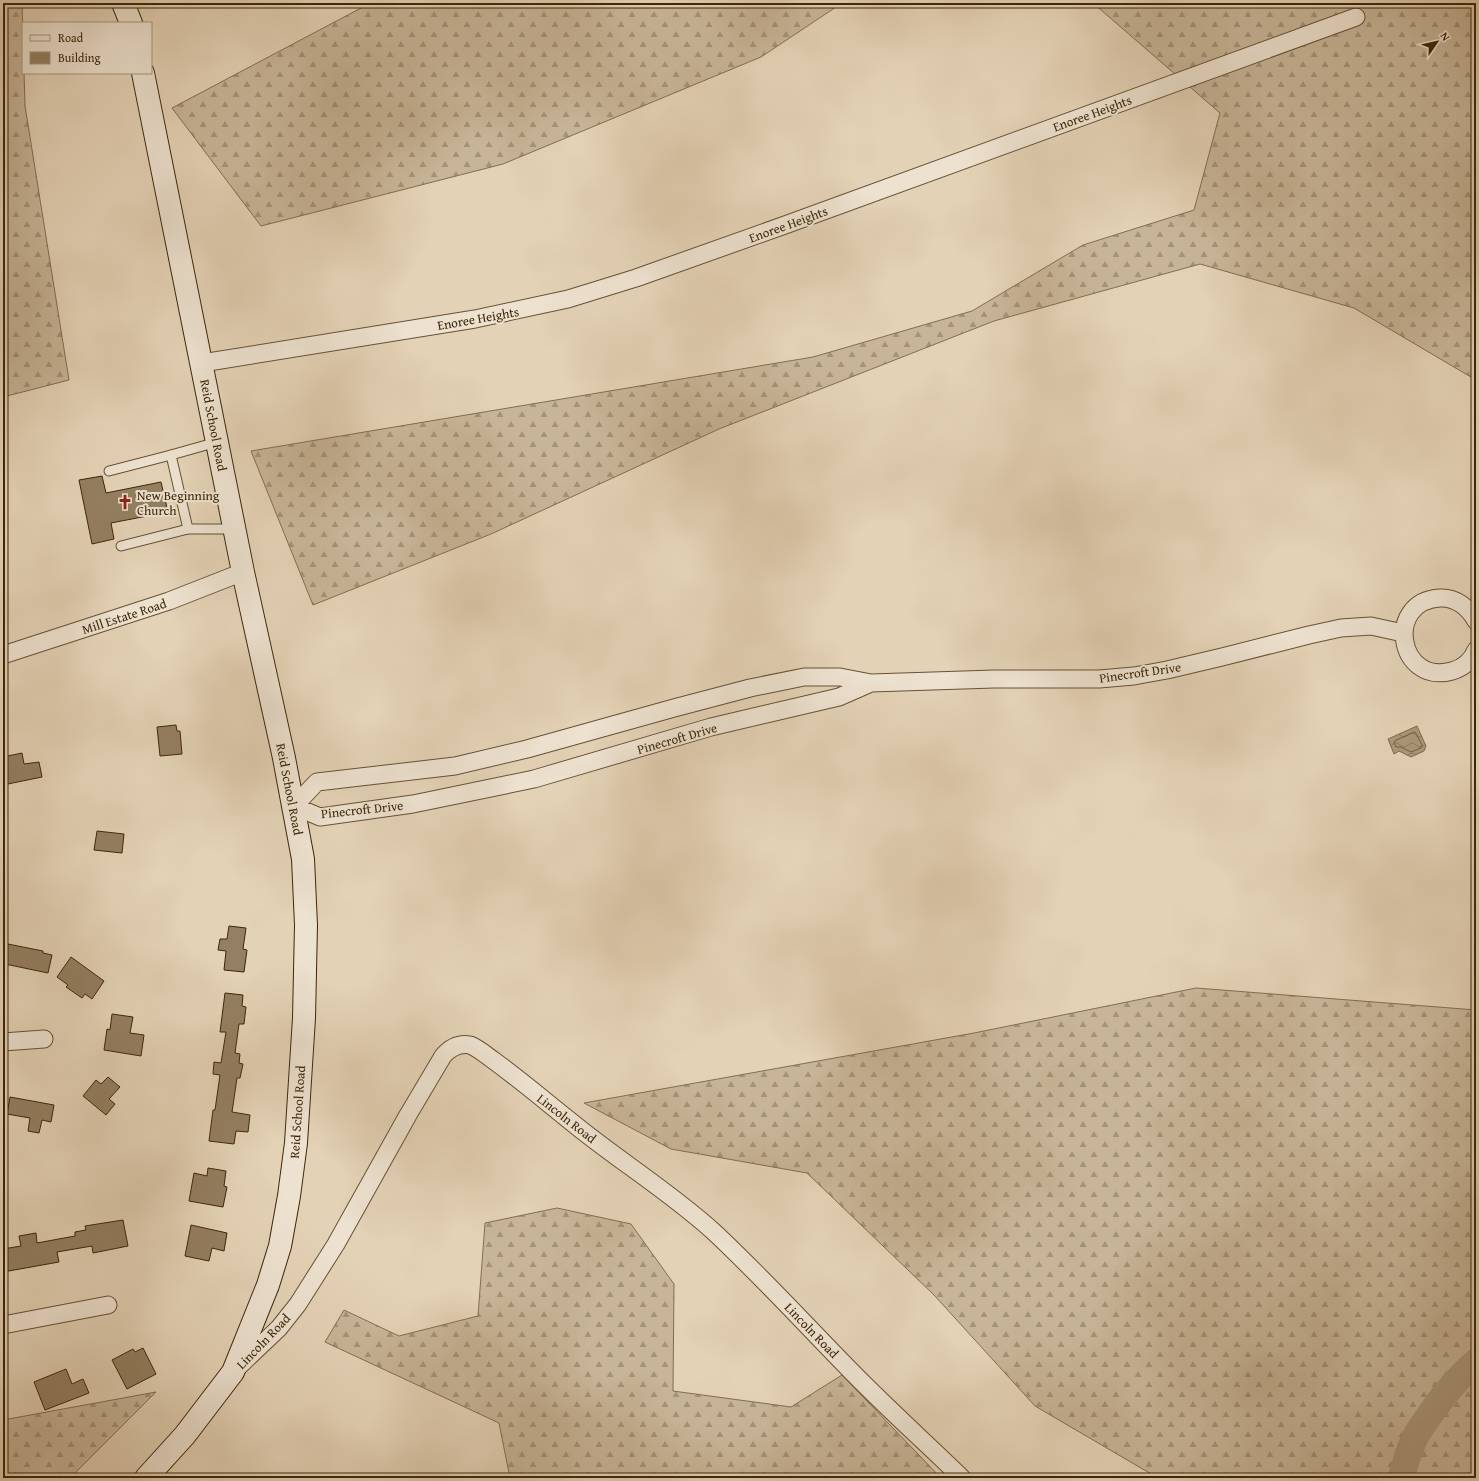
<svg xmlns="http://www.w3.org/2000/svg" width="1479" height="1481" font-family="'Gentium Book Plus',serif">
<defs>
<pattern id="forest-firs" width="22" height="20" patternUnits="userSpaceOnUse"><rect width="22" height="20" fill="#c8b598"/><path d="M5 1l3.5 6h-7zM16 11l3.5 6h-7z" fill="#a4937a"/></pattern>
<pattern id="water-waves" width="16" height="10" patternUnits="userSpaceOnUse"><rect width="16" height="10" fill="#ab987b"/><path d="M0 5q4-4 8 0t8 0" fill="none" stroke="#8c7c63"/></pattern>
</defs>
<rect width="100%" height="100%" fill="#e4d2b6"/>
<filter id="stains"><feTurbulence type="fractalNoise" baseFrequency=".005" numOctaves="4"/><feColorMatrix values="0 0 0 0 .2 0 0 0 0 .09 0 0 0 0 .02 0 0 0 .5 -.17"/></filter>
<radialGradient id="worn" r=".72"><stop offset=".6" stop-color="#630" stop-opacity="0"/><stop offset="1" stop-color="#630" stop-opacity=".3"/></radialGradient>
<g fill="url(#forest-firs)" stroke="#826e50">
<path d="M3 3H22L25 106 69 380 3 397Z"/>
<path d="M360 3H842L761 57 503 164 261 226 172 108 363 7Z"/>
<path d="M1093 3H1476V380L1354 308 1200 264 994 321 719 429 491 534 313 605 251 451 813 357 972 311 1083 245 1194 210 1220 113Z"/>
<path d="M1196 988 1476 1010V1478H1158L1035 1406 934 1295 807 1173 671 1149 584 1103 974 1033Z"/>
<path d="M557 1208 631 1224 674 1284 673 1391 791 1407 842 1375 941 1478H510L499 1423 325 1342 344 1310 399 1336 478 1316 485 1223Z"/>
<path d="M156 1392 70 1478H3V1420Z"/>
</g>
<path fill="url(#water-waves)" stroke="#7f6a4d" d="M1417 726 1426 746 1424 751 1411 757 1399 751 1394 754 1388 739Z"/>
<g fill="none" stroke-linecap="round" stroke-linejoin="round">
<path stroke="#745f42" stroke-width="1" d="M1415 732 1422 745 1421 748 1411 752 1401 747H1396L1394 743 1395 741Z"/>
<path stroke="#ab987b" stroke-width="27" d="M1401 1478C1406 1461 1411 1441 1422 1426 1437 1403 1455 1380 1476 1362"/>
</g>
<g fill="#947f62" stroke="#3d2608">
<path d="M102 476 106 493 161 482 168 512 111 523 114 539 92 544 79 480Z"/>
<path d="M176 725 177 731H180L182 754 160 756 157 727Z"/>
<path d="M22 753 24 764 39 762 42 777 3 785V757Z"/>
<path d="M97 831 124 834 122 853 94 850Z"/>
<path d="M229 926 246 928 243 949 247 950 244 972 224 970 226 951 218 950 220 939H227Z"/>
<path d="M8 944 43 951V953L52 955 48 973 5 964Z"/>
<path d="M71 957 104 981 92 999 85 994 82 998 66 987 68 985 57 977Z"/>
<path d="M225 993 243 995 242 1006 246 1007 244 1024H239L235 1053 240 1054 239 1063 243 1064 240 1078H237L232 1112 250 1115 248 1132 236 1131 234 1144 209 1141 213 1110H215L220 1075 213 1074 214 1062 221 1063 226 1032H220Z"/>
<path d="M112 1014 133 1017 130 1033 144 1035 141 1056 104 1050 107 1029 110 1030Z"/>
<path d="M108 1077 120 1087 109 1099 115 1104 106 1115 83 1096 96 1080 101 1084Z"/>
<path d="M10 1097 54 1105 51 1122 42 1120 39 1133 28 1131 30 1118 7 1114Z"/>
<path d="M208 1168 226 1171 224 1186 227 1187 223 1207 189 1201 194 1173 207 1176Z"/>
<path d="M123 1220 128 1246 93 1253 92 1246 57 1252 59 1262 3 1272V1249L21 1246 19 1236 36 1233 37 1243 75 1236V1232L86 1230 85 1226Z"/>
<path d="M191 1225 227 1233 224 1251 212 1248 209 1261 185 1256Z"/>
<path d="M143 1348 156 1374 127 1389 112 1360 133 1349 135 1352Z"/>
<path d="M66 1369 72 1384 83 1379 89 1393 45 1410 34 1382Z"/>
</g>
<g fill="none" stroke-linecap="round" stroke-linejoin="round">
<g stroke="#675134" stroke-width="11">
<g id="lane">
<path d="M217 442 171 455 188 529H234"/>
<path d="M109 471 171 455"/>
<path d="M121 546 188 529"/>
</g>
</g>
<g stroke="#675134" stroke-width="19">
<g id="street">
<path d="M202 363 475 319 568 299 636 278 785 225 1356 17"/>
<path d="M1476 621C1469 608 1456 597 1440 598 1384 601 1398 686 1452 671 1463 668 1472 660 1476 650"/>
<path d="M3 655 169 601 243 572"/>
<path d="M871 683 839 697 711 727 534 779 413 804 320 817 294 806 317 782 455 766 527 749 674 708 750 688 804 677H840L871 683 994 679H1099L1134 676 1167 670 1222 657 1309 635 1341 628 1371 626 1403 633"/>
<path d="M3 1042 44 1039"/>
<path d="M3 1325 108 1305"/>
<path d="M236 1369 279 1328 298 1304 336 1244 408 1115 443 1056C450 1048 459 1043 470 1045 478 1048 486 1055 493 1060 519 1079 544 1100 569 1120 616 1159 669 1191 714 1232 761 1276 805 1324 850 1370 886 1407 925 1442 962 1478"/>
</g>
</g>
<g stroke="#3d2608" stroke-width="24">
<g id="secondary">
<path d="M123 3 131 23"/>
<path d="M143 73 243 572 284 758 303 859 306 925 304 1018 296 1143 289 1196 280 1246 268 1285 233 1372 185 1435 146 1478"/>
</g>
</g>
<use href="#lane" stroke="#ede2d0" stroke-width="9"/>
<use href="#street" stroke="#ede2d0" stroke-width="17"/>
<use href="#secondary" stroke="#ede2d0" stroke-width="22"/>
</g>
<defs>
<g id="church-bare" transform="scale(1.2)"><path d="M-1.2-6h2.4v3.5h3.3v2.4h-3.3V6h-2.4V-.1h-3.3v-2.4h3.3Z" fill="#8f2418" stroke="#ede2d0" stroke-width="2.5" paint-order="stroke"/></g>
</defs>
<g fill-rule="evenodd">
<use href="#church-bare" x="125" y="502"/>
</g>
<g text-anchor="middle" stroke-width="4" stroke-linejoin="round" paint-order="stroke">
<g font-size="13" fill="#3d2608" stroke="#ede2d0">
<text transform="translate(1092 113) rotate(-20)" y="5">Enoree Heights</text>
<text transform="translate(788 224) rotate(-20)" y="5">Enoree Heights</text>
<text transform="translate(478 318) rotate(-10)" y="5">Enoree Heights</text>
<text transform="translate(214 425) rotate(79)" y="5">Reid School Road</text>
<text transform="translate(124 616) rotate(-18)" y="5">Mill Estate Road</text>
<text transform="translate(1140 672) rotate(-8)" y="5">Pinecroft Drive</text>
<text transform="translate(677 738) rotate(-16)" y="5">Pinecroft Drive</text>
<text transform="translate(290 789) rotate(79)" y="5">Reid School Road</text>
<text transform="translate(362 809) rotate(-6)" y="5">Pinecroft Drive</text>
<text transform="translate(297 1112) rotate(-86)" y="5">Reid School Road</text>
<text transform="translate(567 1118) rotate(38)" y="5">Lincoln Road</text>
<text transform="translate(812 1330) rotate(46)" y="5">Lincoln Road</text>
<text transform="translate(263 1341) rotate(-46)" y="5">Lincoln Road</text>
</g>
<g font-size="13" fill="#3d2608" stroke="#ede2d0" text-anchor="start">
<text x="137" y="500">New Beginning<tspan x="137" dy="15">Church</tspan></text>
</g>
</g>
<rect width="1479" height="1481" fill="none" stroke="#e4d2b6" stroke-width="16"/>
<rect x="4" y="4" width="1471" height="1473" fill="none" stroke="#3d2608" stroke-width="2"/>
<rect x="8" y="8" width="1463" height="1465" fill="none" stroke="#3d2608"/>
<rect x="22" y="22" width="130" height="52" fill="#ede2d0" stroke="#a79780"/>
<rect x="30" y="35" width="20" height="6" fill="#ede2d0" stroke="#a79780"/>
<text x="58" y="42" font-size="12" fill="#3d2608">Road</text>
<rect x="30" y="52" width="20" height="12" fill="#947f62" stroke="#a79780"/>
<text x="58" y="62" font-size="12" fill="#3d2608">Building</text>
<g transform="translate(1437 42) rotate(56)" stroke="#ede2d0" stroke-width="3" paint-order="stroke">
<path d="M0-3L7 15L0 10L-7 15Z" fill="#3d2608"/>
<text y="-6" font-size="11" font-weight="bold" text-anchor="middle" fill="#3d2608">N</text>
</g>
<rect width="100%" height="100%" filter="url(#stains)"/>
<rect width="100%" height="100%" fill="url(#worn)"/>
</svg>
